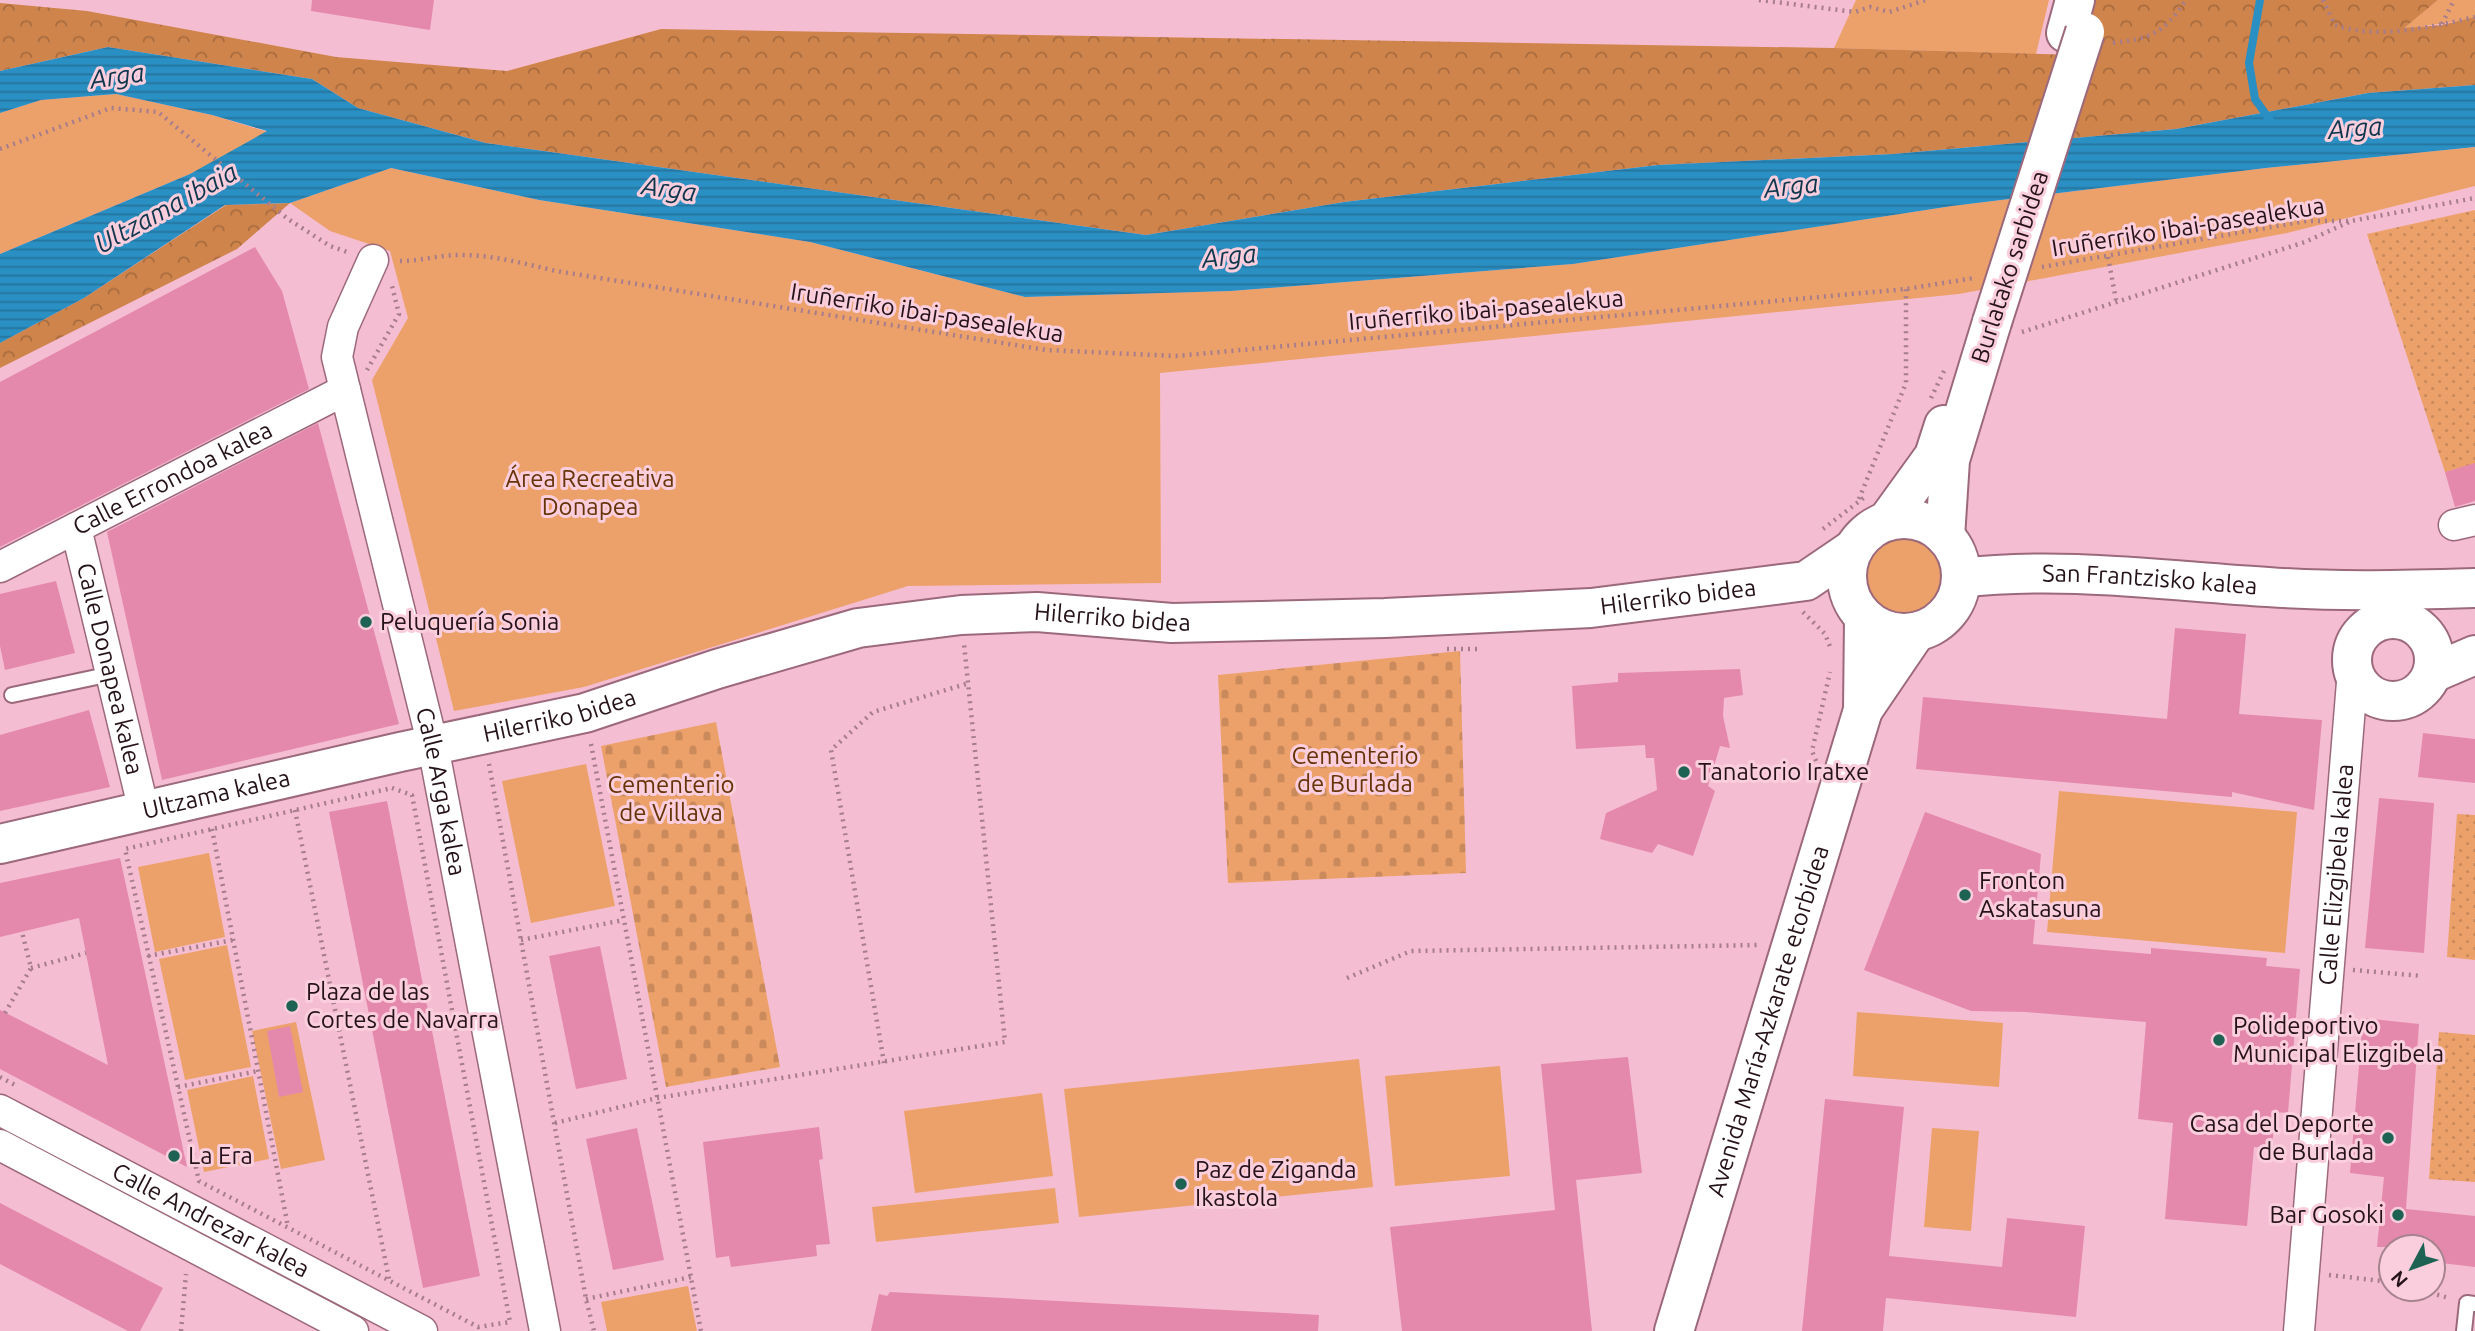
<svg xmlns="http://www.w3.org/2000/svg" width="2475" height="1331" font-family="Ubuntu,sans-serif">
<defs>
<pattern id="forest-crowns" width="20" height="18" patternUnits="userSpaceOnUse" patternTransform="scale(1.75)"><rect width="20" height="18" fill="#cf844b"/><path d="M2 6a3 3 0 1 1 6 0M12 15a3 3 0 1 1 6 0" fill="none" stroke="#a86b3e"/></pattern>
<pattern id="cemetery-stones" width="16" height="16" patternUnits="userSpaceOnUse" patternTransform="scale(1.75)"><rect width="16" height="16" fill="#eca16a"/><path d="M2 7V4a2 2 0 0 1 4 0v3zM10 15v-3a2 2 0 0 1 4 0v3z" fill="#ca8a5b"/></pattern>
<pattern id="garden-dots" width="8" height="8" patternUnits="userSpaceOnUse" patternTransform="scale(1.75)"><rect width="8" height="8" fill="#eca16a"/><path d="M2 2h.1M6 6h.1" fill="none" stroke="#ca8a5b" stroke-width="1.8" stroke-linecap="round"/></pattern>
<pattern id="water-rules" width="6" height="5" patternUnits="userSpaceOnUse" patternTransform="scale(1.75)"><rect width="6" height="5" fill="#2a8fc2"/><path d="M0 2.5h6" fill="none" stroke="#24749d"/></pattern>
</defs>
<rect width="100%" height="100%" fill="#f5bdd1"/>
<g fill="#eca16a">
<path d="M1856 0H2049L2036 54 1834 48Z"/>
<path d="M2438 0H2475V19L2402 29Z"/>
<path d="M116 94 212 115 271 133 190 174 0 254V113L41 100Z"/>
<path d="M2475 147V186L2287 233 1959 294 1160 373 1161 583 908 586 584 687 454 711 372 380 408 318 390 251 330 231 290 203 391 168 539 200 810 242 1025 297 1231 291 1572 264 1952 206 2266 168Z"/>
<circle cx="1904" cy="577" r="43"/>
<path d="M586 764 615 906 531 923 502 781Z"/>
<path d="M2059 791 2297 812 2285 953 2047 932Z"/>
<path d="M209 853 225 937 155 952 138 867Z"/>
<path d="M227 945 251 1067 185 1080 159 959Z"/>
<path d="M1857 1012 2003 1023 1999 1087 1853 1076Z"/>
<path d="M296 1022 325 1160 281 1169 252 1031Z"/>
<path d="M1359 1059 1373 1187 1079 1217 1064 1089Z"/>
<path d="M1500 1066 1510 1176 1395 1186 1385 1076Z"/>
<path d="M253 1076 269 1159 204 1172 187 1090Z"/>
<path d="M1042 1093 1053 1176 915 1193 904 1111Z"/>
<path d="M1932 1128 1979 1131 1971 1231 1924 1227Z"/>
<path d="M1055 1188 1059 1223 876 1242 872 1207Z"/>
<path d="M688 1286 697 1331H607L601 1302Z"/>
</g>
<g fill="url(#forest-crowns)">
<path d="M2094 0H2438L2404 28 2442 25 2475 17V85L2368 93 2176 129 1893 154 1658 165 1344 202 1146 235 486 143 358 108 312 79 108 47 0 71V3L87 11 336 57 507 71 661 29 1834 48 2078 55Z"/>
<path d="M290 203 237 249 0 368V343L84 298 226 205Z"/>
</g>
<g fill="url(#cemetery-stones)">
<path d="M1460 651 1466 873 1228 883 1218 675Z"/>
<path d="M716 722 780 1067 666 1087 601 746Z"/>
</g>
<g fill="url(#garden-dots)">
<path d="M2475 210V464L2445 472 2367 234Z"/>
<path d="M2457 814 2475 815V960L2447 957Z"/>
<path d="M2439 1032 2475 1035V1182L2429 1179Z"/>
</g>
<path fill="url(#water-rules)" d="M108 47 312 79 358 108 486 143 1146 235 1344 202 1658 165 1893 154 2176 129 2368 93 2475 85V147L2266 168 1952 206 1573 264 1231 291 1025 297 810 242 539 200 391 168 290 203 225 205 84 298 0 343V254L190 174 267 131 212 115 116 94 41 100 0 113V71Z"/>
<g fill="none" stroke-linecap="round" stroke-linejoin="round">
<path stroke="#2a8fc2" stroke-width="8" d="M2260 0 2249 63 2255 99 2270 120"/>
</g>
<g fill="#e489ac">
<path d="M312 0H434L430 30 311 11Z"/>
<path d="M255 247 282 291 309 389 0 547V382Z"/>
<path d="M318 423 399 724 162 780 107 532Z"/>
<path d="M2475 463V501L2455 507 2445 472Z"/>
<path d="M56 581 75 653 5 670 0 646V594Z"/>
<path d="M2175 628 2246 634 2239 714 2322 720 2314 810 2232 792V797L1916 769 1923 697 2167 719Z"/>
<path d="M1740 669 1743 695 1724 698 1723 716 1730 748 1720 746 1708 786 1715 791 1693 856 1658 844 1652 853 1600 839 1606 813 1657 790 1654 758H1646L1645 745 1576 749 1572 686 1618 682V673Z"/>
<path d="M89 710 110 787 0 811V735Z"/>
<path d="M2423 733 2475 739V783L2418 777Z"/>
<path d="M2379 798 2434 803 2424 953 2365 948Z"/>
<path d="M387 801 480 1276 423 1288 329 812Z"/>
<path d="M1925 812 2041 854 2033 944 2151 954V948L2267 958 2266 966 2300 969 2288 1113 2275 1112 2272 1148 2254 1147 2247 1226 2165 1219 2173 1123 2138 1119 2146 1022 2026 1012 1971 1011 1864 970Z"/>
<path d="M120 858 138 940 187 1167 0 1069V1010L108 1065 79 918 0 937V883Z"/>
<path d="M600 946 627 1079 576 1089 549 956Z"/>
<path d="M2363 1018 2419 1024 2406 1209 2475 1216V1267L2433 1262V1247H2377L2384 1177 2350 1173Z"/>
<path d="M290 1026 303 1092 279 1097 267 1031Z"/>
<path d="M1628 1057 1642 1173 1576 1180 1592 1331H1402L1390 1227 1555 1210 1541 1064Z"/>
<path d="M1825 1099 1904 1107 1889 1256 2002 1267 2007 1218 2085 1226 2076 1317 1886 1298 1883 1331H1802Z"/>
<path d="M819 1127 823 1159 819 1160 830 1244 816 1245 817 1256 731 1267 729 1256 716 1258 703 1142Z"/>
<path d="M637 1128 664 1260 613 1270 586 1139Z"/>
<path d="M0 1203 163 1288 140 1331H128L0 1264Z"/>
<path d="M890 1292 1319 1315 1318 1331H871L879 1294 887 1296Z"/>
</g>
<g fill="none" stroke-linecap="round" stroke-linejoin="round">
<g stroke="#9c697c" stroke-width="18">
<g id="lane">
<path d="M12 695 111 674"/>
<path d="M2464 1331 2467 1303 2475 1304"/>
</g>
</g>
<g stroke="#9c697c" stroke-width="33">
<g id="street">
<path id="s1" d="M373 260 343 327 337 357 433 746 545 1331"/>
<path d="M2454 525 2475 520"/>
<path id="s2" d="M76 528 144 811"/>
<path id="s3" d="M0 567 345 390"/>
<path id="s4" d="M0 1110 422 1331"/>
<path d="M0 1145 353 1331"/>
<path id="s5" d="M2299 1331 2353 670"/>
</g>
</g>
<g stroke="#9c697c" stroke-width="42">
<g id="secondary">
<path d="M2066 33 2075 0"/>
<circle cx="1904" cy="576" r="57"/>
<path d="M1887 521 1934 456 1944 425"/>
<path d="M1945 537 1950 460 1992 322"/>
<path id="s6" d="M1961 578C2062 566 2167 581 2268 587 2337 592 2406 590 2475 588"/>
<circle cx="2393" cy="660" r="41"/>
<path d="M2433 673 2475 655"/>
<path d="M1863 710 1916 632"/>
<path id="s7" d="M0 844 400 752 585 713 717 669 858 628 961 615 1037 612 1172 623 1385 618 1591 608 1806 581 1853 549"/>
<path id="s8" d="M1674 1331 1863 710 1864 618"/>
</g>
</g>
<g stroke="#a77d8c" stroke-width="4.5" stroke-dasharray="2 5" stroke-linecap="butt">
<path d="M1759 0 1855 12 1870 7 1889 12 1926 0"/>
<path d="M2323 0 2335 25C2377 40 2432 27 2475 17"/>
<path d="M2442 24 2454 0"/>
<path d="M2113 43C2152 38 2163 34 2186 0"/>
<path d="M0 149 111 108 158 112 288 219 330 246 350 253"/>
<path d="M2108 257 2116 300"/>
<path d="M400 261C418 261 436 256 454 255 489 254 522 263 556 271L1046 350 1176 356 1906 289 1974 278"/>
<path d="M2042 267 2306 221H2351L2475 198"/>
<path d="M2022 332 2305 242 2349 222"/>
<path d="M367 370 399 314 392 286"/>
<path d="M1931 398 1945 369"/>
<path d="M1859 499 1906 383V289"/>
<path d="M1823 529 1866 496"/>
<path d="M1803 612 1825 634 1831 649"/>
<path d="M1447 649H1477"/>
<path d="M591 744 701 1331"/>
<path d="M1816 761 1812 751 1830 672"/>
<path d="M489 764 586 1299 594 1331"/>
<path d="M392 788 412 795 510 1322 478 1327 199 1181 125 849Z"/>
<path d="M295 810 389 1279"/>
<path d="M212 829 288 1227"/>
<path d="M521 940 624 920"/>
<path d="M148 956 233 940"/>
<path d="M31 968 86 953"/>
<path d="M2353 970 2422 976"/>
<path d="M1347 978 1411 951 1759 945"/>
<path d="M5 1013 31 968 22 932"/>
<path d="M884 1063 831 750 873 712 969 683"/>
<path d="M0 1077 15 1085"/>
<path d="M178 1087 258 1071"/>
<path d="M555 1123 657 1098 1005 1042 964 644"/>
<path d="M2329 1275 2391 1282"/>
<path d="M2417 1289 2449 1298"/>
<path d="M586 1299 691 1277"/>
<path d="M181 1331 186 1274"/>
</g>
<use href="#lane" stroke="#fff" stroke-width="14"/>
<use href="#street" stroke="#fff" stroke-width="30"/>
<use href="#secondary" stroke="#fff" stroke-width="38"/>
<g stroke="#9c697c" stroke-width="42" stroke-linecap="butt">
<path id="secondary-bridge" d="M1992 322 2085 32"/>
</g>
<use href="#secondary-bridge" stroke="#fff" stroke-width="38"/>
</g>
<g fill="#1e6254" stroke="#fbcedd" stroke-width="2.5">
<circle cx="366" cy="622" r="7"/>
<circle cx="1684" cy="772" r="7"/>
<circle cx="1965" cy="895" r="7"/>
<circle cx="292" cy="1006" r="7"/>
<circle cx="2219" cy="1040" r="7"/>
<circle cx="2388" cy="1138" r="7"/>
<circle cx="174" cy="1156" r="7"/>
<circle cx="1181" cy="1184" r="7"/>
<circle cx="2398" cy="1215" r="7"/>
</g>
<g text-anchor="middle" stroke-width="6" stroke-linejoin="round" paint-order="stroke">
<g font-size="24" fill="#26131a" stroke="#fbcedd">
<text transform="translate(2188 227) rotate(-9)" y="8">Iruñerriko ibai-pasealekua</text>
<text transform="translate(2010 267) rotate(-72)" y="8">Burlatako sarbidea</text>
<text transform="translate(1486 310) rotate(-5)" y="8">Iruñerriko ibai-pasealekua</text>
<text transform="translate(927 313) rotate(9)" y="8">Iruñerriko ibai-pasealekua</text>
<text dy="8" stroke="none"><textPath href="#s3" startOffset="194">Calle Errondoa kalea</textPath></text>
<text dy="8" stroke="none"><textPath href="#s6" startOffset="189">San Frantzisko kalea</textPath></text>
<text dy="8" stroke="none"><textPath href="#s7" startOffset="1708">Hilerriko bidea</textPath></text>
<text dy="8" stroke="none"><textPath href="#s7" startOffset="1141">Hilerriko bidea</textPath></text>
<text dy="8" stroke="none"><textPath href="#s2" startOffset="145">Calle Donapea kalea</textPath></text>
<text dy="8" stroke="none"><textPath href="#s7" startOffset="574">Hilerriko bidea</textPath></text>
<text dy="8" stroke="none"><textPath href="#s1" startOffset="551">Calle Arga kalea</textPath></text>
<text dy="8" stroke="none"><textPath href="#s7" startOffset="222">Ultzama kalea</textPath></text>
<text dy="8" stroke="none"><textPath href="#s5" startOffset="458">Calle Elizgibela kalea</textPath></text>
<text dy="8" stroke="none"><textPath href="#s8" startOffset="324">Avenida María-Azkarate etorbidea</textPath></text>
<text dy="8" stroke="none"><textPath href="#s4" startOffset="238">Calle Andrezar kalea</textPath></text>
</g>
<g font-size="24" fill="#663407" stroke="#fbcedd">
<text x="590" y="487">Área Recreativa<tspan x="590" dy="28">Donapea</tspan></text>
<text x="1355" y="764">Cementerio<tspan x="1355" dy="28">de Burlada</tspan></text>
<text x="671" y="793">Cementerio<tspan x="671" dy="28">de Villava</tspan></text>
</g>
<g font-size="24" fill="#26131a" stroke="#fbcedd" text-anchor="start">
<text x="380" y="630">Peluquería Sonia</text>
<text x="1698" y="780">Tanatorio Iratxe</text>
<text x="1979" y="889">Fronton<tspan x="1979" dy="28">Askatasuna</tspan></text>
<text x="306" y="1000">Plaza de las<tspan x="306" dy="28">Cortes de Navarra</tspan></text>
<text x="2233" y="1034">Polideportivo<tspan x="2233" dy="28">Municipal Elizgibela</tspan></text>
<text x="2374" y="1132" text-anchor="end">Casa del Deporte<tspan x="2374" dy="28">de Burlada</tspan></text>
<text x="188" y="1164">La Era</text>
<text x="1195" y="1178">Paz de Ziganda<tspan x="1195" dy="28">Ikastola</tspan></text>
<text x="2384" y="1223" text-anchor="end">Bar Gosoki</text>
</g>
<g font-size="26" font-style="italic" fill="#0e374d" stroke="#fbcedd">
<text transform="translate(117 76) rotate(-8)" y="9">Arga</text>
<text transform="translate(2355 128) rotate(-4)" y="9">Arga</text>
<text transform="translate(1791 186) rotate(-6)" y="9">Arga</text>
<text transform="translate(669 189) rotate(8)" y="9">Arga</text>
<text transform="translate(166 208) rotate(-29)" y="9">Ultzama ibaia</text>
<text transform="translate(1229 256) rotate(-6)" y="9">Arga</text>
</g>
</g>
<g transform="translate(2412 1268) rotate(229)"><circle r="33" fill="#fbcedd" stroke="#a6838f" stroke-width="2"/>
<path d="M0-5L12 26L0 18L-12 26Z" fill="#1e6254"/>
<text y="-10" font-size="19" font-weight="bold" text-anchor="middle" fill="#26131a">N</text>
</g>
</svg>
